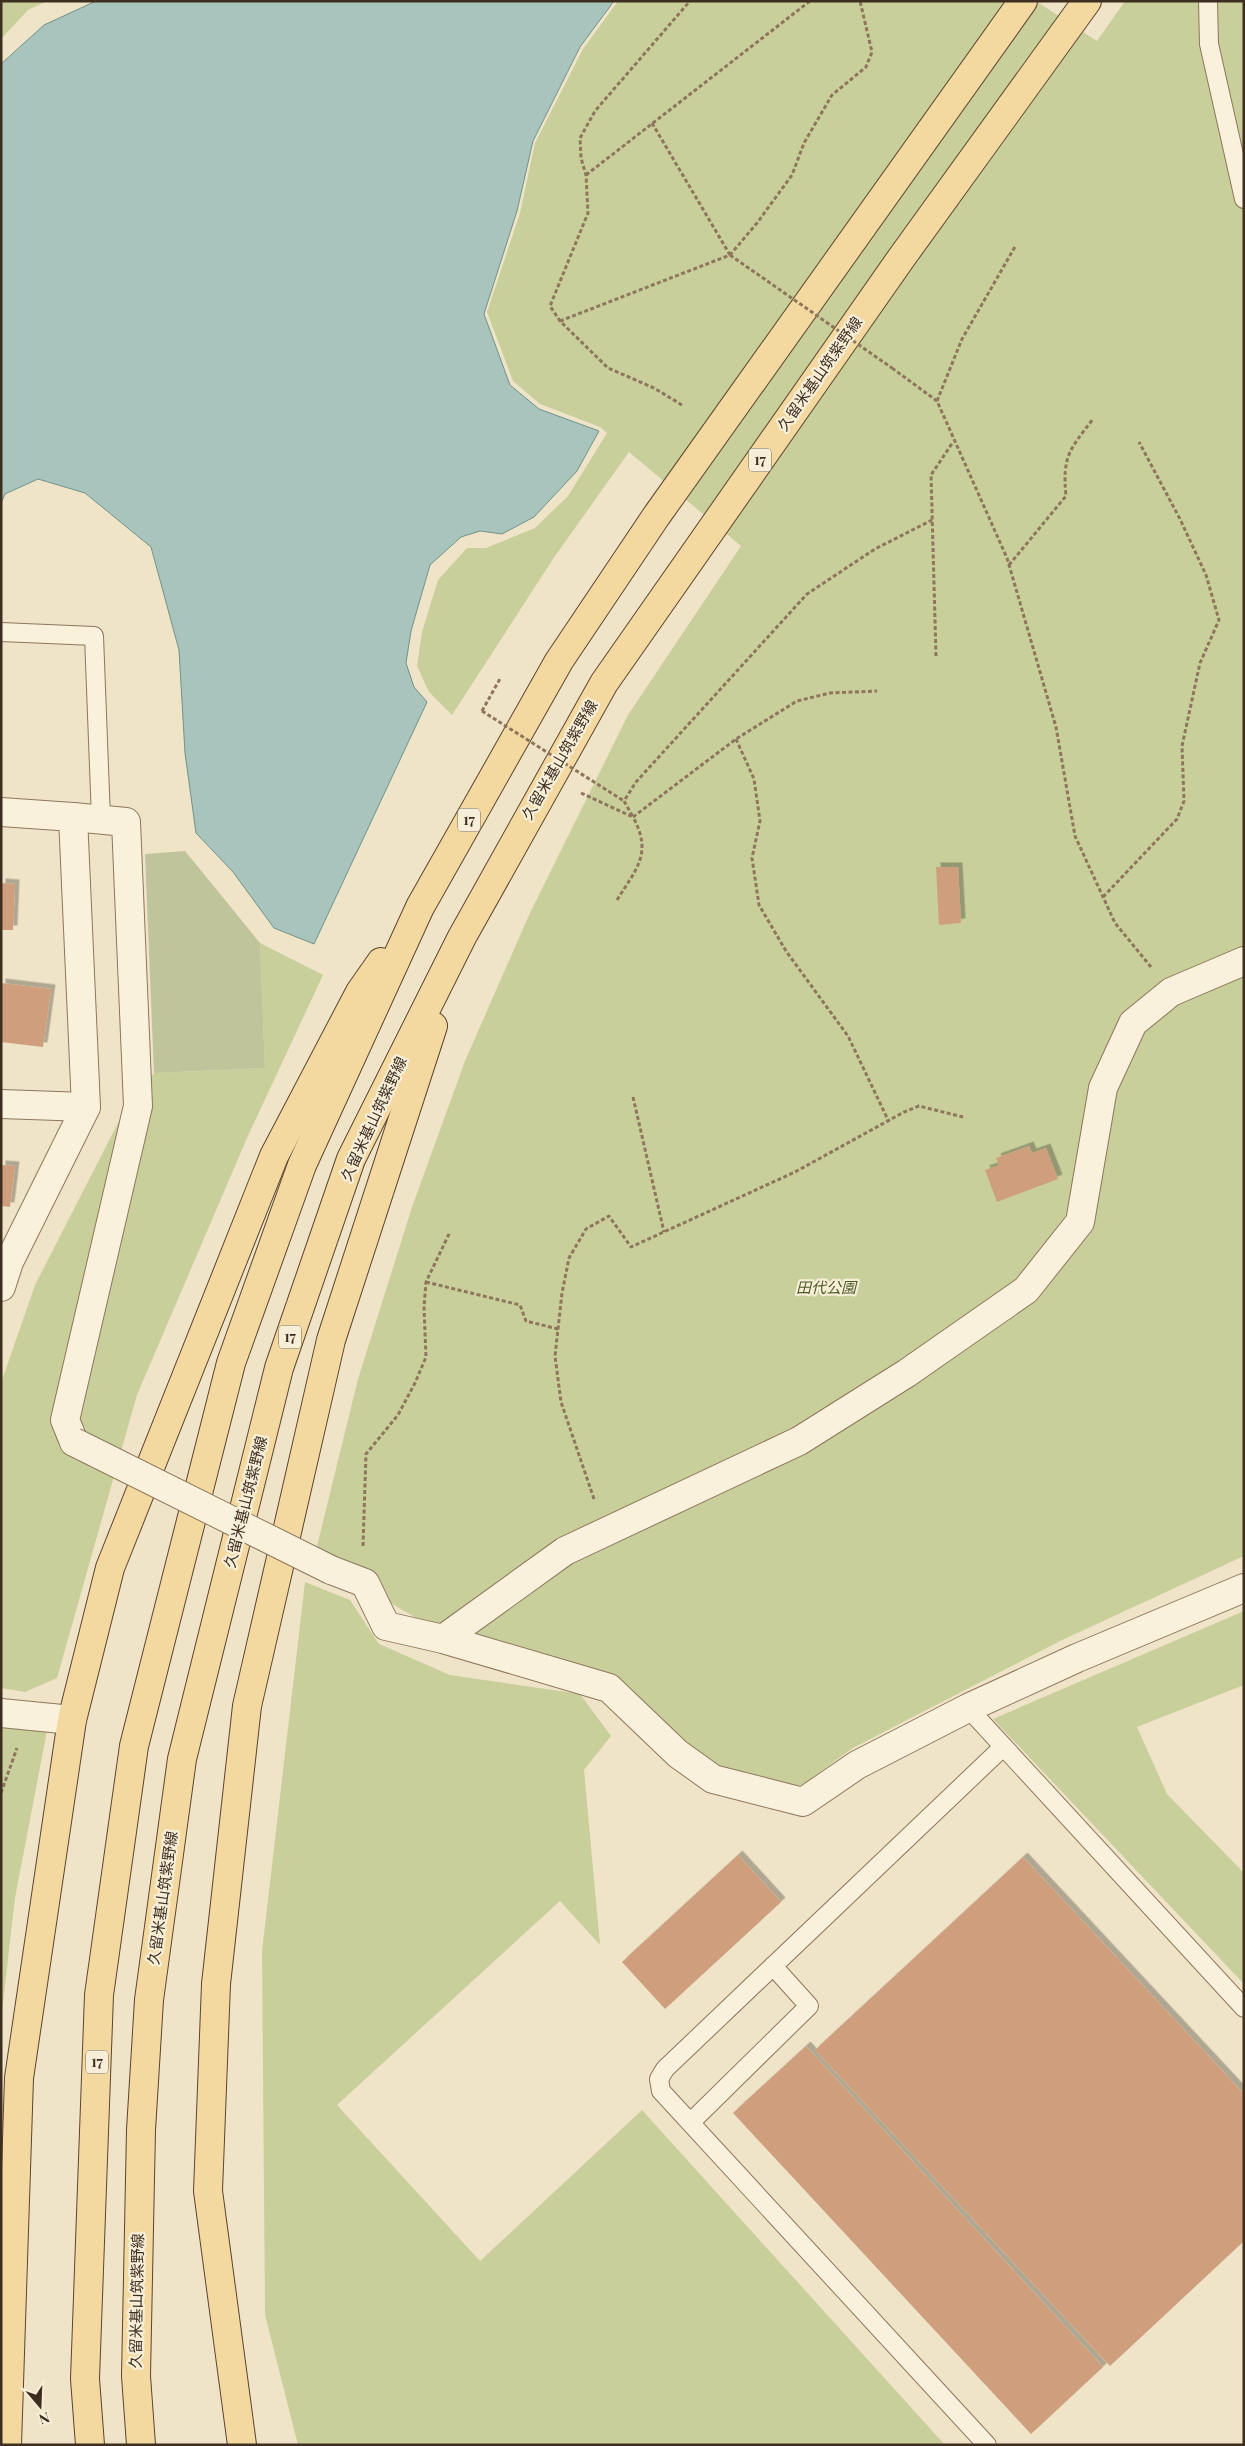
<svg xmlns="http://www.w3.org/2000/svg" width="1245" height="2446" font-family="'Playfair Display','Noto Sans JP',serif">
<defs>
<filter id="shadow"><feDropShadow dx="4.5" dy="-4.5" stdDeviation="0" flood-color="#0004"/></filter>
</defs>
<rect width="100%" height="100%" fill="#f0e4c8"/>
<g fill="#c9cf9b">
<path d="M1 1H47L28 10 1 39Z"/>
<path d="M618 1H1036L1097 41 1125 1H1244V1556L1060 1641 853 1748 803 1784 791 1788 715 1767 610 1674 423 1622 387 1601 317 1546 358 1379 412 1207 465 1061 529 915 628 715 741 546 629 452 553 559 452 715 429 692 417 666 422 632 438 580 467 548H486L535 528 568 496 607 433 600 427 540 404 513 381 487 312 520 213 535 143 583 49Z"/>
<path d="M260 943 323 975 247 1138 137 1395 57 1678 25 1692 1 1688V1383L35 1285 119 1121 154 1073 265 1068Z"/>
<path d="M305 1582 350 1600 379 1644 450 1675 580 1694 611 1736 584 1770 600 1945 560 1901 337 2105 480 2261 642 2110 945 2445H298L265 2315 262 1951Z"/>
<path d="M1244 1611V1685L1137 1727 1167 1794 1244 1873V1984L993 1719Z"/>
<path d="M1 1728 47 1731 15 1898 1 2020Z"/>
</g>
<path fill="#bfc49a" d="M185 851 260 943 265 1068 154 1073 145 854Z"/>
<path fill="#a9c4bc" stroke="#6f938a" d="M96 1H614L580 47 533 141 517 211 484 314 510 385 539 409 599 431 577 471 534 517 502 534 480 531 461 537 430 565 411 631 406 663 414 687 427 702 314 944 274 928 233 872 196 833 185 753 179 650 151 547 85 493 38 479 5 494 1 503V64L44 25Z"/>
<g fill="#cf9f7d" filter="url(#shadow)">
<path d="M936 867H958L961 923 939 925Z"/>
<path d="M1 883 15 884 13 930H1Z"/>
<path d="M1 983 51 989 43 1047 1 1042Z"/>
<path d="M1029 1146 1032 1153 1046 1148 1058 1179 997 1202 985 1170 999 1165 996 1158Z"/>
<path d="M1 1165 15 1166 10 1207 1 1206Z"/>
<path d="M738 1855 781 1902 665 2009 622 1962Z"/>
<path d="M1023 1857 1244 2094V2241L1110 2366 815 2050Z"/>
<path d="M806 2046 1103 2367 1031 2434 733 2113Z"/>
</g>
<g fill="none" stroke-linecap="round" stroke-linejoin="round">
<g stroke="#8d765c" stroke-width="20">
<g id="lane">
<path d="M1208 1 1209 44 1244 199"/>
<path d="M1 632 94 636 101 819"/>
<path d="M968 1708 1244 2008"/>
<path d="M691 2122 809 2006 773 1966"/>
<path d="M987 2445 661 2091 659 2079 665 2069 1003 1747"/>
</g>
</g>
<g stroke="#8d765c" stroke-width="30">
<g id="street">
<path d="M1 812 73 817 86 1107 9 1262 1 1287"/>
<path d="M73 817 126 822 138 1106 65 1420 74 1442"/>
<path d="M1 1104 86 1107"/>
<path d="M331 1570 365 1583 386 1626 443 1639 609 1688 678 1754 713 1779 803 1802 857 1765 968 1708 1077 1658 1244 1588"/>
<path d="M443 1639 565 1551 799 1441 907 1373 1026 1290 1080 1222 1103 1088 1133 1023 1171 992 1244 961"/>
<path d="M1 1713 72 1720"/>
</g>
</g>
<g stroke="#5b4430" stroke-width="30">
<g id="primary">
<path d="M7 2445 19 2078 72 1720 110 1568 274 1156 360 992 381 962"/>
<path d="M90 2445 85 2379 99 1995 134 1746 231 1363 302 1165 420 907 559 661 657 515 1023 1"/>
<path d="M141 2445 136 2376 141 2130 149 2000 182 1759 279 1368 351 1159 462 937 604 683 902 257 1087 1"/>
<path d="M242 2445 208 2191 216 1984 247 1706 331 1340 433 1026"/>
</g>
</g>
<g stroke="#8d765c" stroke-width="3" stroke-dasharray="4 2.5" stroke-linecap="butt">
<path d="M652 123 730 255"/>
<path d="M586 175 810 1"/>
<path d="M560 321 730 255 757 223 792 175 804 143 832 95 866 67 872 52 860 1"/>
<path d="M892 368 937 401 1007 558 1056 727 1075 836 1115 923 1151 967"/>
<path d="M937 401 962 339 1016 245"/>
<path d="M682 405 654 388 608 368 560 321 550 306 588 213 586 175 581 158 580 138 595 111 690 1"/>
<path d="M1009 565 1066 496C1062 456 1070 449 1093 419"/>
<path d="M936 656 931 475 953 442"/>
<path d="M482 711 501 677"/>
<path d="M736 739 754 779 760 821 752 858 759 905 786 951 848 1036 889 1122"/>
<path d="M581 793 633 817 624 801 636 782 807 594 875 549 932 520"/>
<path d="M1103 897 1177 819 1184 801 1182 746 1200 663 1219 620 1206 575 1180 519 1139 442"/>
<path d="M617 900C636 869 653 854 633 817L736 739 797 701 830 693 877 691"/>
<path d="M633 1097 664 1232"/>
<path d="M426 1282 520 1305 526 1321 558 1329"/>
<path d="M594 1499 561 1402 555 1356 562 1293 569 1258 586 1229 609 1216 631 1247 795 1172 904 1112 919 1106 963 1117"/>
<path d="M363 1546 366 1454 398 1415 415 1383 426 1357 424 1307 426 1282 450 1232"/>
<path d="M1 1793 17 1748"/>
</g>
<use href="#lane" stroke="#faf1dc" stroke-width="18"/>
<use href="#street" stroke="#faf1dc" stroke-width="28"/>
<use href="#primary" stroke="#f3d9a0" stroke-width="28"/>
<g stroke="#8d765c" stroke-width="30" stroke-linecap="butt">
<path id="street-bridge" d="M74 1442 331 1570"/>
</g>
<g stroke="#8d765c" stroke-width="3" stroke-dasharray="4 2.5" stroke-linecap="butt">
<path d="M730 255 892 368"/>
<path d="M482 711 624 801"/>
</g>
<use href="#street-bridge" stroke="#faf1dc" stroke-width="28"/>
</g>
<g text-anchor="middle" stroke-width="4.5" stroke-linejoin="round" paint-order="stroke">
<g fill="#f7eed8" stroke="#756857" stroke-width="1">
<rect x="749" y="448.5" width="22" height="23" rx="4"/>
<rect x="458" y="808.5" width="22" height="23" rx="4"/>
<rect x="279" y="1325.5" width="22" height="23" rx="4"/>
<rect x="86" y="2050.5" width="22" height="23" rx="4"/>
</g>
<g font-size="14" font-weight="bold" fill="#3d2e20">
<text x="760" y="465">17</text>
<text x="469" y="825">17</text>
<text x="290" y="1342">17</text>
<text x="97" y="2067">17</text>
</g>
<g font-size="15" fill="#3d2e20" stroke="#f7eed8">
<text transform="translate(820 374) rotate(-55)" y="5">久留米基山筑紫野線</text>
<text transform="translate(560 760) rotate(-60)" y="5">久留米基山筑紫野線</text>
<text transform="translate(374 1119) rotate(-65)" y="5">久留米基山筑紫野線</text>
<text transform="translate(246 1502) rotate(-76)" y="5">久留米基山筑紫野線</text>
<text transform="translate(163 1898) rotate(-82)" y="5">久留米基山筑紫野線</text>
<text transform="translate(137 2301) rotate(-89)" y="5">久留米基山筑紫野線</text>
</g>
<g font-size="15" font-style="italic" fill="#4d5a26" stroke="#f7eed8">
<text x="826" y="1293">田代公園</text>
</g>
</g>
<rect width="1245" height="2446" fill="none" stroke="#3d2e20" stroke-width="5"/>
<g transform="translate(40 2406) rotate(161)" stroke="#f7eed8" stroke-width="4" paint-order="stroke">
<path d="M0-4L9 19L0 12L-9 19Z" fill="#3d2e20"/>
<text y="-8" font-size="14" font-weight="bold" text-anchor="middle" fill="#3d2e20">N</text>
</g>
</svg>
